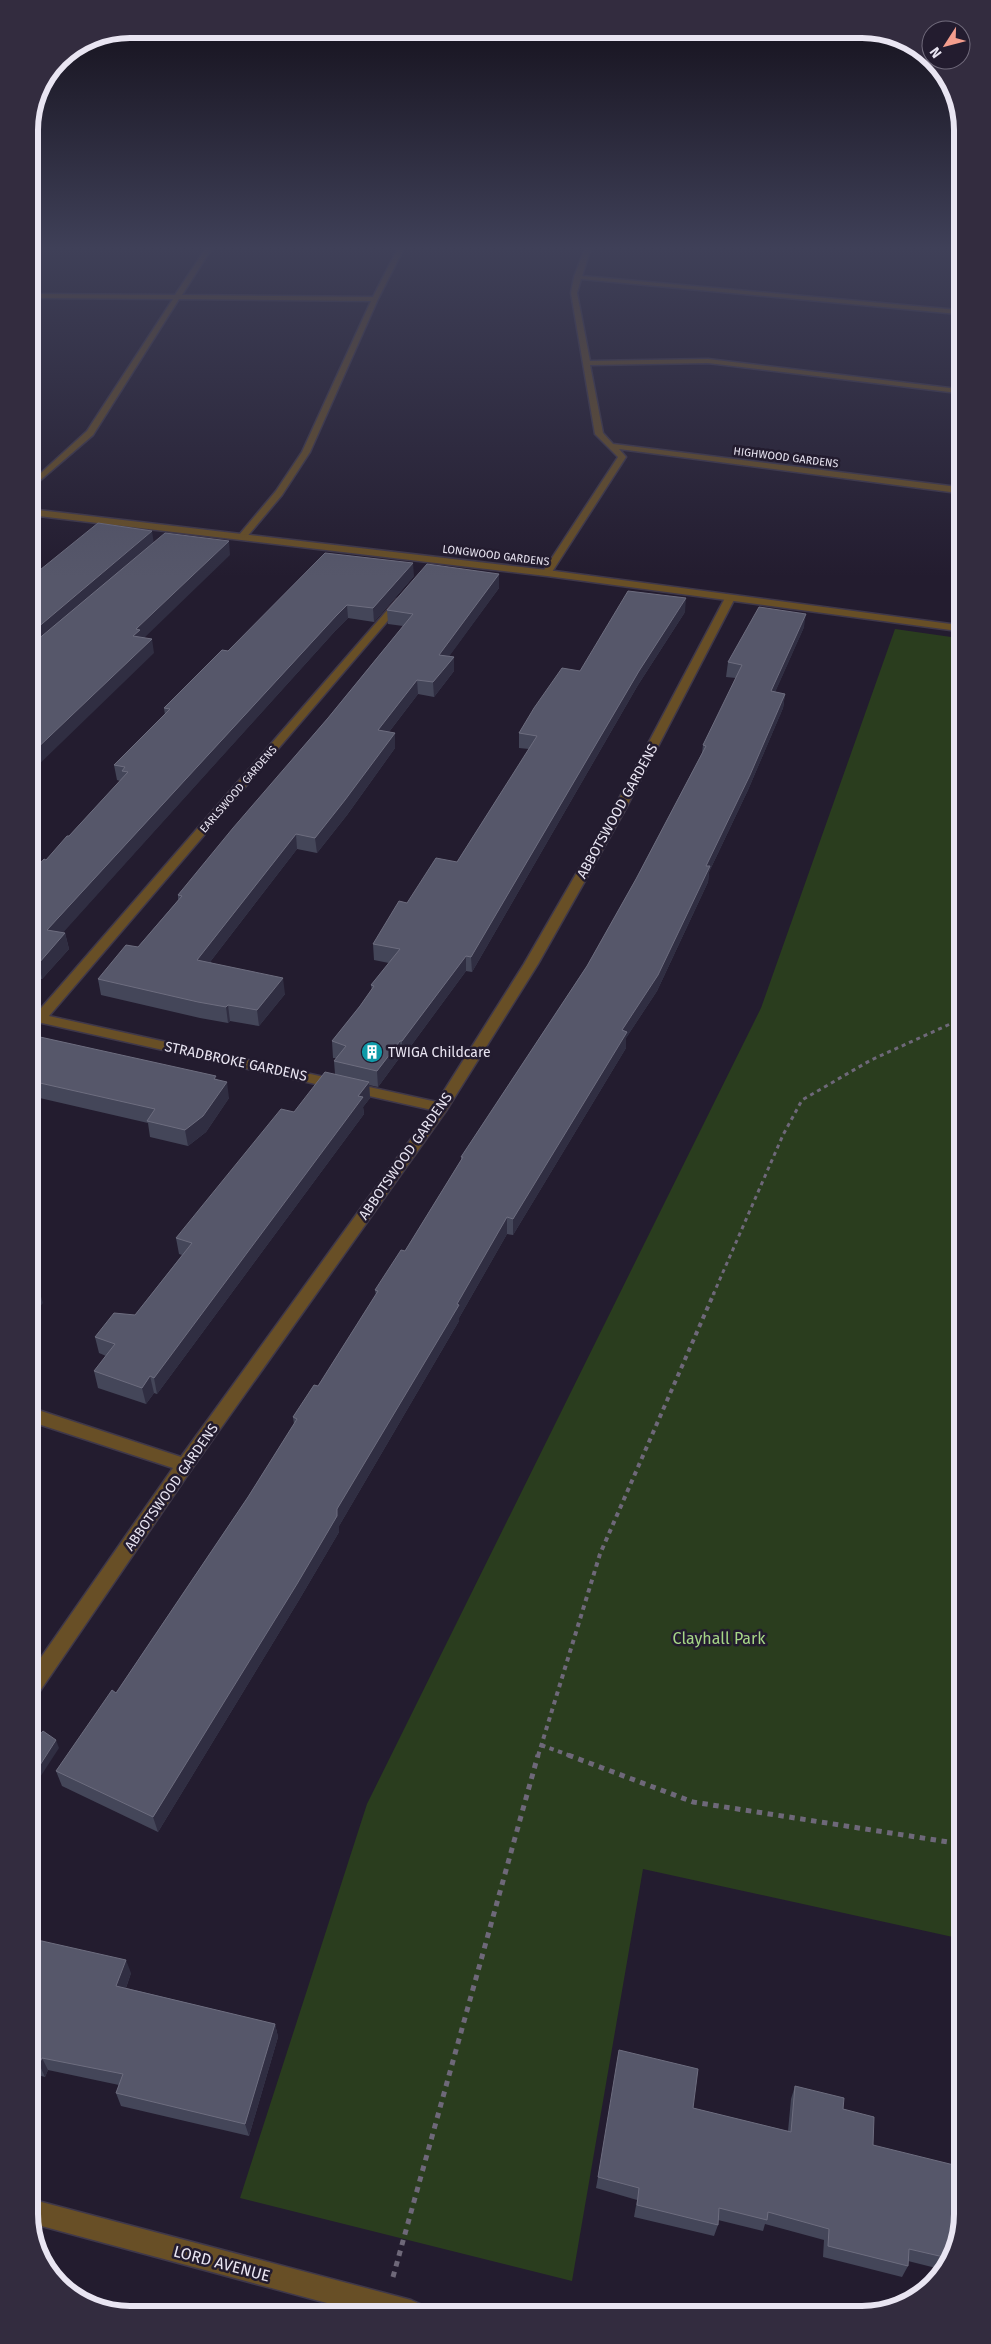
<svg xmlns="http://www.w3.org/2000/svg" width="991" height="2344" font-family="'Fira Sans',sans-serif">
<rect width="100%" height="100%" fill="#231c2f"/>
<path fill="#2a3d1e" d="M895 629 958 638 962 1939 643 1869 572 2281 240 2198 367 1804 761 1008Z"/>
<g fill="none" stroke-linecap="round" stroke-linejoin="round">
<g stroke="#3f384a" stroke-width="3">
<g id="minor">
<path d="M206 248H212L182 295 373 297 398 248H404L378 299 310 452 282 495 245 539H239V535L276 491 302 452 371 301 179 299 93 435 30 489V483L87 431 173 299 29 298V294L175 295Z"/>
<path d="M585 248H591L582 276 958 310V314L581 279 577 293 590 361 708 359 958 389V393L708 363 590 365 603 433 613 444 958 487V493L619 449 626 457 550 575H544L542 573 618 457 595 434 571 293 574 277Z"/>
<path d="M730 595 735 598 625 810 538 964 446 1111 191 1470 40 1691 33 1694V1669L173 1468 32 1422V1408L181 1457 432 1110 33 1021H31V1013L36 1014 397 599H403V603L49 1016 437 1102 524 964 613 810 725 598Z"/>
<path d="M34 2200 411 2300 420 2304 424 2313H364L34 2224Z"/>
</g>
</g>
<g stroke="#3f384a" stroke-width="3">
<path id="tertiary" d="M30 509 547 570 958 625V631L547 576 30 515Z"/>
</g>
<path stroke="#6e6879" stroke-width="3" stroke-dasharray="4 4" stroke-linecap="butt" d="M713 1295 783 1135 802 1100 871 1060 959 1020"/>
<g stroke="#6e6879" stroke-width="4" stroke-dasharray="4.5 4.5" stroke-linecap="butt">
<path d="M541 1745 571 1756"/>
<path d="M538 1756 600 1554 714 1293"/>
</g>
<g stroke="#6e6879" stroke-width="5" stroke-dasharray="5.5 5.5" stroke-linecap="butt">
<path d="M568 1755 693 1802 961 1844"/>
<path d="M393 2277 538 1755"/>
</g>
<use href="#minor" fill="#684f26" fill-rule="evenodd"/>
<use href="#tertiary" fill="#684f26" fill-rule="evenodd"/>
</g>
<g fill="#444659">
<path d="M499 574V588L449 656 454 657V671L434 697 418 694 389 732 395 748 347 815 317 853 297 849 210 962 285 994 259 1026 230 1021 228 1023 200 1018 101 995 98 979 138 947 178 900V895L328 718 403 626 388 624 387 610Z"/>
<path d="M414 576 374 622 348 618 336 630 62 933H65L69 949 42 979 31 978V873L46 860 69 836 120 781 117 780 114 765 165 715 164 708 228 651Z"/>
<path d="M685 612 638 685 472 972 466 971 402 1058 400 1057 378 1087 369 1085 370 1098 363 1107 364 1114 157 1394 154 1393 146 1404 98 1388 94 1371 106 1356 99 1353 95 1337 135 1315 182 1255 179 1254 176 1238 294 1112 335 1074 334 1061 336 1058H333L332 1041 360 1006 372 990 371 985 389 963 374 960 373 944 407 903 457 862 529 749 519 748V733L580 671Z"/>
<path d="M804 627 775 692 785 694 783 708 748 790 709 872 708 882 657 991 626 1038V1048L513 1235 507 1234 459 1318V1321L339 1526V1532L299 1600 158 1832 62 1786 56 1771 116 1693 248 1497 294 1424 293 1417 318 1386 376 1295 375 1290 405 1251 461 1160V1157L587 966 636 879 702 753 703 745 736 678 726 677 728 662Z"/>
<path d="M31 1035 217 1079 229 1098 206 1132 188 1146 150 1137 148 1123 31 1096Z"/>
<path d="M33 1930 40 1941 131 1973 126 1988 275 2024 278 2037 249 2136 121 2106 116 2093 119 2085 48 2070 45 2077 34 2074Z"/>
<path d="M795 2086 843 2109 873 2145 962 2215 944 2270 908 2261V2266L902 2277 823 2257 824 2240 765 2224 763 2231 718 2220V2225L714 2236 634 2217 637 2200 596 2188 598 2177 693 2108 788 2131 791 2099Z"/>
</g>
<g fill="#302e42">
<path d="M152 531 154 544 30 650V634Z"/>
<path d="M229 541 230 555 142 640 133 636 136 629Z"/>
<path d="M413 563 414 576 374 622 373 608Z"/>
<path d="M499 574V588L440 669 439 655Z"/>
<path d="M686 598 685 612 638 685 472 972 471 957 639 671Z"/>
<path d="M347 605 348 618 336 630 51 946 47 930 336 616Z"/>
<path d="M806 614 804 627 769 706 771 691Z"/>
<path d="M152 639 154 653 30 773V755Z"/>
<path d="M454 657V671L434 697 433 682Z"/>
<path d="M417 680 418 694 379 745 378 730Z"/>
<path d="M785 694 783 708 748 790 709 872 708 882 657 991 626 1038V1048L513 1235V1219L622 1030Z"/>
<path d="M395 733V748L347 815 317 853 315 838Z"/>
<path d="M296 834 297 849 200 975 197 960Z"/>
<path d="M65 933 69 949 42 979 39 963Z"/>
<path d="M466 956V971L402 1058V1041Z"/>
<path d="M283 978 285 994 259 1026 257 1010Z"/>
<path d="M228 1005 230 1021 228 1023 226 1007Z"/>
<path d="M400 1041V1057L378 1087 377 1071Z"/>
<path d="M227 1082 229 1098 206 1132 188 1146 185 1130Z"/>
<path d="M369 1082 370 1098 363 1107 364 1114 157 1394 154 1378Z"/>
<path d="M507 1217V1234L459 1318V1321L339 1526V1532L299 1600 158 1832 153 1817 337 1509Z"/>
<path d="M38 1287 43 1303 32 1317V1295Z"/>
<path d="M150 1376 154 1393 146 1404 142 1388Z"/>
<path d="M56 1740 59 1748 33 1788V1776Z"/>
<path d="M35 1930 41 1944 33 1943V1935Z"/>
<path d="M126 1960 131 1973 122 1999 116 1986Z"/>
<path d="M275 2024 278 2037 249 2136 245 2124Z"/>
<path d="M42 2058 48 2070 45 2077 39 2064Z"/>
</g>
<g fill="#56576a" stroke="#6d6d7f">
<path d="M98 523 152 531 30 634V578Z"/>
<path d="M165 533 229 541 136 629 140 630 133 636 152 639 30 755V646Z"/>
<path d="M325 553 413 563 373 608 347 605 336 616 47 930 65 933 39 963H31V873L44 859 46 860 67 836H69L128 772 122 771 125 767 114 765 170 709 164 708 222 650 228 651Z"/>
<path d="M427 564 499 574 439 655 454 657 433 682 417 680 378 730 395 733 345 800 315 838 296 834 197 960 283 978 257 1010 228 1005 226 1007 198 1002 98 979 126 945 138 947 182 896 178 895 233 828 328 718 413 614 387 610Z"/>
<path d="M628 591 686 598 639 671 471 957 466 956 402 1041H400L377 1071 334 1061 346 1046 332 1041 360 1006 374 986 371 985 400 949 373 944 399 901 407 903 436 858 457 862 537 736 519 733 534 708 562 668 580 671Z"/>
<path d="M759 607 806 614 771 691 785 694 750 775 706 866H710L658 975 622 1030 627 1032 513 1219 507 1217 457 1304 459 1305 337 1509V1516L297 1584 153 1817 56 1771 112 1690 116 1693 248 1497 297 1419 293 1417 314 1385 318 1386 378 1291 375 1290 401 1250 405 1251 463 1157H461L587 966 636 879 706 746 703 745 742 665 728 662Z"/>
<path d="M31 1035 216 1076 214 1079 227 1082 203 1116 185 1130 147 1121 155 1109 31 1081Z"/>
<path d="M325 1072 369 1082 358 1096 363 1097 154 1378 150 1376 142 1388 94 1371 115 1344 95 1337 114 1313 135 1315 192 1243 176 1238 281 1109 294 1112Z"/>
<path d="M32 1285 38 1287 32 1295Z"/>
<path d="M43 1731 56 1740 33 1776V1742Z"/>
<path d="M33 1939 126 1960 116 1986 275 2024 245 2124 116 2093 123 2074 42 2058 39 2064 34 2062Z"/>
<path d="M619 2050 698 2069 693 2108 791 2132 795 2086 844 2098 843 2109 874 2117 873 2145 962 2167V2215L948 2258 909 2249 908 2266 828 2246 829 2229 768 2212 767 2220 719 2208 718 2225 637 2205 639 2188 598 2177Z"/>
</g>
<linearGradient id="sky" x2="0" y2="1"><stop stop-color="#130f1a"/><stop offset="0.43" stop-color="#3f4058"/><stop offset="1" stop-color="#3f4058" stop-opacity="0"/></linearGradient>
<rect width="991" height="577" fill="url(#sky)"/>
<defs>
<g id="building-disc" transform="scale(1.125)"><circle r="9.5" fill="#0f9aa8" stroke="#231c2f"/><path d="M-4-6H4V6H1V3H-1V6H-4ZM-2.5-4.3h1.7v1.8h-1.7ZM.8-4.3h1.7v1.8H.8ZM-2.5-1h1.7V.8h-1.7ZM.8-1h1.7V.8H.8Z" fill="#fff"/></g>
</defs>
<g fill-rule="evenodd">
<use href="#building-disc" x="372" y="1052"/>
</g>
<g text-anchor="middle" stroke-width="5" stroke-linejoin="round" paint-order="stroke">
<g font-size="11" fill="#e9e5f2" stroke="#231c2f">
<text transform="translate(786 457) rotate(7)" y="4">HIGHWOOD GARDENS</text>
<text transform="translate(496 555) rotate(7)" y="4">LONGWOOD GARDENS</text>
<text transform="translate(238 789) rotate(-49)" y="4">EARLSWOOD GARDENS</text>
</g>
<g font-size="14" fill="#e9e5f2" stroke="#231c2f">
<text transform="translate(617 811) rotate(-61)" y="5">ABBOTSWOOD GARDENS</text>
<text transform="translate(236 1061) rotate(12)" y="5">STRADBROKE GARDENS</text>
<text transform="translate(405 1156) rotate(-55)" y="5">ABBOTSWOOD GARDENS</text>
<text transform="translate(171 1487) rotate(-55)" y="5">ABBOTSWOOD GARDENS</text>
</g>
<g font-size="14" fill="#e9e5f2" stroke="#231c2f" text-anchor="start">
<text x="388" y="1057">TWIGA Childcare</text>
</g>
<g font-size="16" fill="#a6d687" stroke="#231c2f">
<text x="719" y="1644">Clayhall Park</text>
</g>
<g font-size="16" fill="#e9e5f2" stroke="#231c2f">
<text transform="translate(222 2263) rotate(15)" y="6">LORD AVENUE</text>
</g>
</g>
<path d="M0 0H991V2344H0ZM130 38H862A92 92 0 0 1 954 130V2214A92 92 0 0 1 862 2306H130A92 92 0 0 1 38 2214V130A92 92 0 0 1 130 38Z" fill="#332c3f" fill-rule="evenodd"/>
<path fill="none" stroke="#e9e5f2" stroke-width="6" d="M130 38H862A92 92 0 0 1 954 130V2214A92 92 0 0 1 862 2306H130A92 92 0 0 1 38 2214V130A92 92 0 0 1 130 38Z"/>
<g transform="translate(946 45) rotate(234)"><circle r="24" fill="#231c2f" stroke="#726c7d"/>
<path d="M0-4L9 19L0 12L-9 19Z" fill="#f49d8d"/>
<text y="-8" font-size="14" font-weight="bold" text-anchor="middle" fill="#e9e5f2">N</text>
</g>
</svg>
